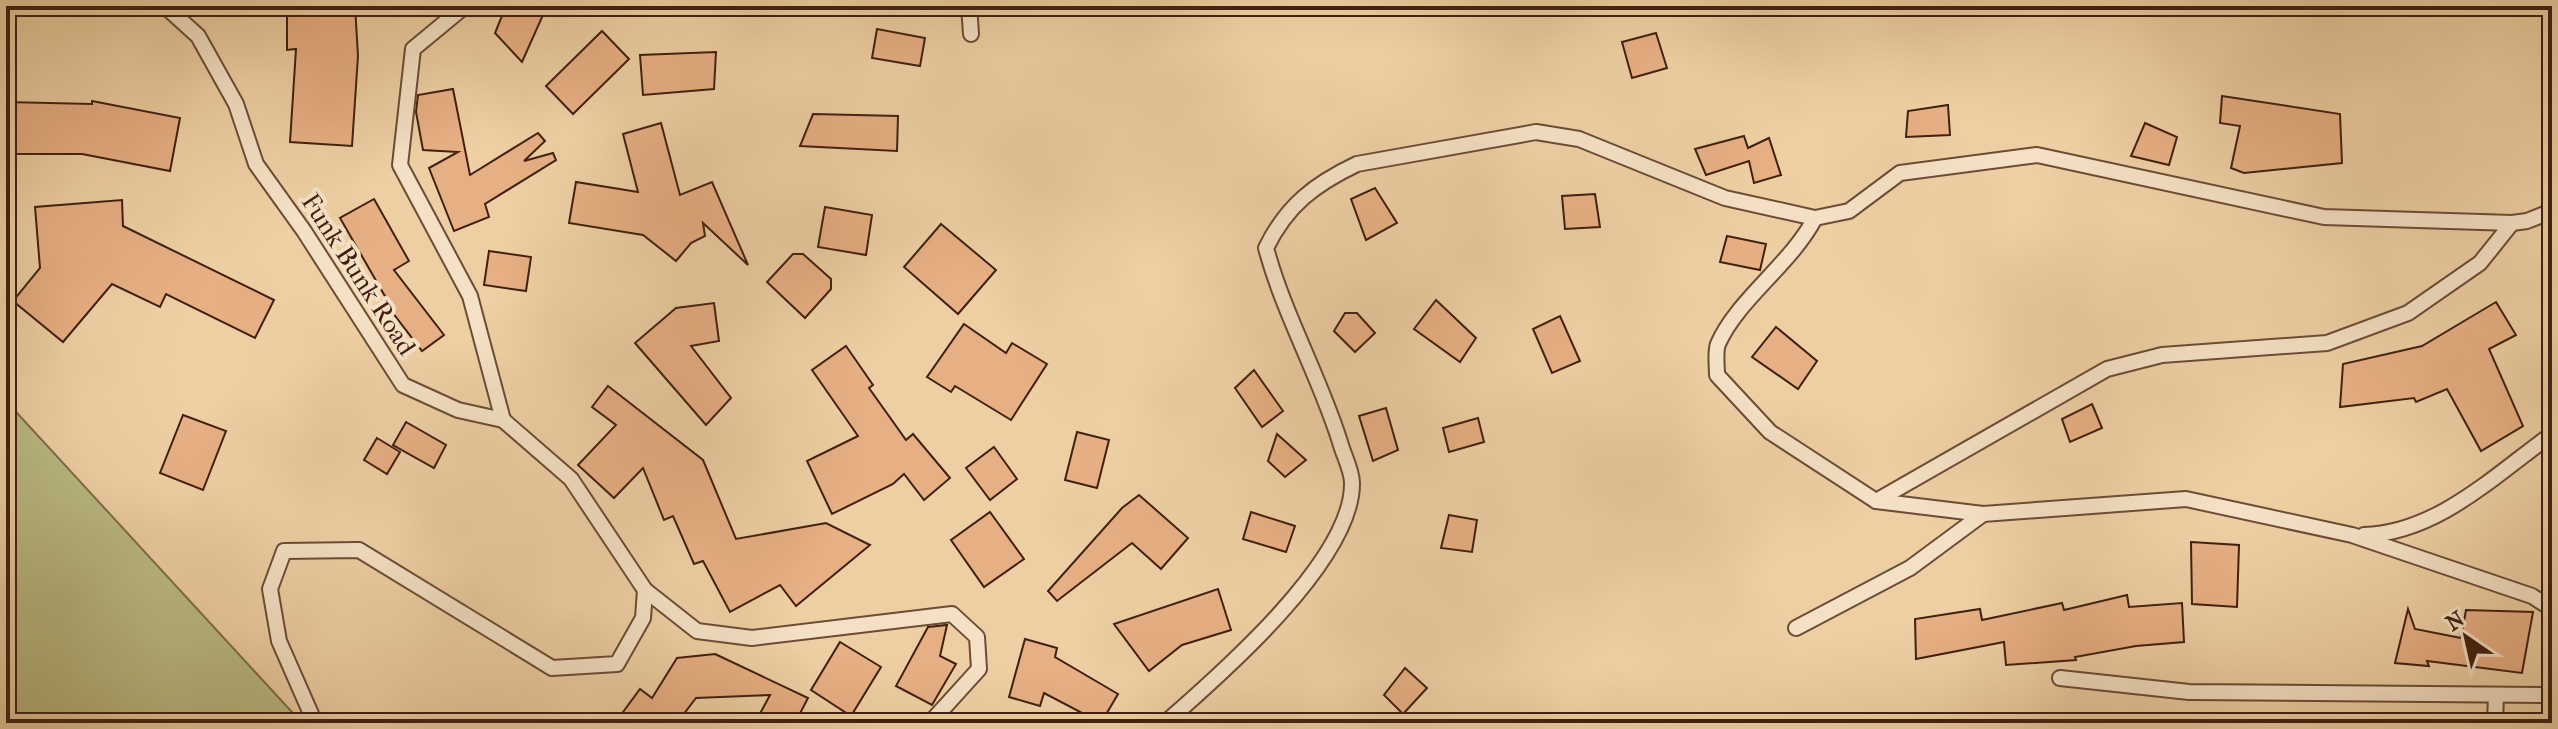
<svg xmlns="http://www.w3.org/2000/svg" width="2558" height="729" font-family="'IM FELL French Canon',serif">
<rect width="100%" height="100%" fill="#eecfa4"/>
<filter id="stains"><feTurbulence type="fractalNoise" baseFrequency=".0025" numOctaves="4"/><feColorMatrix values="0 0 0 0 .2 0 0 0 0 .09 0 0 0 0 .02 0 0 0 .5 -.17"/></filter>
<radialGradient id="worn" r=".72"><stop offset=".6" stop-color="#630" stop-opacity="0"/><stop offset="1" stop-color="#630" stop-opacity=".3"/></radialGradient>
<path fill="#baba84" stroke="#7e6d4a" stroke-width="2" d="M6 401 302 723H6Z"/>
<g fill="#e7af84" stroke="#412010" stroke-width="2">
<path d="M287 6H355L358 56 352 146 290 142 296 49 287 50Z"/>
<path d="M506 6H547L522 62 495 33Z"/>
<path d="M877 29 925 38 920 66 872 58Z"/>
<path d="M602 31 629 59 573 114 546 86Z"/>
<path d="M1656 33 1667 68 1632 78 1622 42Z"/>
<path d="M716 52 714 89 643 95 640 55Z"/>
<path d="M453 89 470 175 538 133 545 141 524 161 553 153 556 160 485 204 489 217 454 231 429 168 458 152 423 150 416 112 418 95Z"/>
<path d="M2222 96 2340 114 2342 163 2244 173 2231 168 2240 126 2220 123Z"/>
<path d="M92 101 180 118 170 171 82 154H6V102L92 104Z"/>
<path d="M1948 105 1950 135 1906 137 1908 111Z"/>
<path d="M813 114 898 116 897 151 800 146Z"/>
<path d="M661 123 680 195 712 182 748 265 703 223 705 236 691 243 676 261 643 235 569 223 576 182 638 192 623 134Z"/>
<path d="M2145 123 2177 137 2169 165 2131 156Z"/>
<path d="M1744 136 1748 148 1769 138 1781 175 1754 183 1749 161 1706 175 1695 149Z"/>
<path d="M1375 188 1397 223 1366 240 1351 199Z"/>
<path d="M1595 194 1600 227 1565 229 1562 196Z"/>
<path d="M374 199 409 261 394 270 444 335 422 351 383 300 386 298 340 218Z"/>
<path d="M122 200 123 226 274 300 255 338 166 294 160 307 112 284 63 342 13 301 40 268 35 207Z"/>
<path d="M825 207 872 215 866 255 818 247Z"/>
<path d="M941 224 996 270 958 314 904 267Z"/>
<path d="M1727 236 1766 244 1760 270 1720 262Z"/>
<path d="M489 251 531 257 526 291 484 285Z"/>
<path d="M793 254H803L831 279V289L805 318 767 282Z"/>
<path d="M1436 300 1476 338 1460 362 1414 329Z"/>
<path d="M2496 302 2516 335 2489 349 2523 426 2481 451 2447 389 2416 402 2414 398 2340 407 2343 364 2422 346Z"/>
<path d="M714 303 719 341 691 346 731 398 706 425 635 343 676 308Z"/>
<path d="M1345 313H1357L1375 333 1355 352 1334 331Z"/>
<path d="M1560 316 1580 361 1552 373 1533 329Z"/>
<path d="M964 324 1006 353 1012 343 1047 364 1011 420 955 386 951 392 927 377Z"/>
<path d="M1776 327 1817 361 1798 389 1752 357Z"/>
<path d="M846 346 873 385 869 388 906 440 913 434 950 478 924 500 904 474 893 484 832 514 807 461 858 436 812 370Z"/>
<path d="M1254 370 1283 411 1262 427 1235 388Z"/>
<path d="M608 386 703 460 736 539 826 523 870 545 796 606 780 585 730 612 703 561 694 564 673 516 664 520 643 468 614 498 578 465 616 425 592 407Z"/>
<path d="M2092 404 2102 428 2070 442 2062 419Z"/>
<path d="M1386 408 1398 450 1373 461 1359 416Z"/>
<path d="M183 415 226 431 203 490 160 473Z"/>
<path d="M1478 418 1484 442 1449 452 1443 428Z"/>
<path d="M406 422 446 445 434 468 393 445Z"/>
<path d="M1077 432 1109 440 1097 488 1065 480Z"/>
<path d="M1277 434 1306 460 1285 477 1268 461Z"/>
<path d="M377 438 400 452 387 474 364 460Z"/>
<path d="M994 447 1017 479 990 500 966 468Z"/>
<path d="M1139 495 1188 538 1161 569 1132 543 1057 601 1048 591 1122 508Z"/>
<path d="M990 512 1024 559 984 587 951 540Z"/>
<path d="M1251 512 1295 526 1286 552 1243 539Z"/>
<path d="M1449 515 1477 520 1472 552 1441 548Z"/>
<path d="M2191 542 2239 545 2237 607 2192 604Z"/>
<path d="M1218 589 1231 630 1182 645 1149 671 1114 624Z"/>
<path d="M2127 595 2129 607 2182 603 2184 642 2136 646 2075 657 2076 660 2006 665 2004 642 1916 659 1915 619 1980 609 1982 620 2062 603 2064 610Z"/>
<path d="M2408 609 2415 629 2461 638 2466 610 2533 612 2522 673 2427 661 2429 666 2395 663Z"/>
<path d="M947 625 940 656 956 664 932 705 896 686 928 627Z"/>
<path d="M1025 639 1057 648 1055 657 1118 694 1101 723 1044 693 1040 706 1009 697Z"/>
<path d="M840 642 881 667 851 716 811 690Z"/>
<path d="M715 654 808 698 795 723H755L770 695 696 698 680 719 687 723H615L640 689 652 698 677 658Z"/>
<path d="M1405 668 1427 688 1403 714 1384 695Z"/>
</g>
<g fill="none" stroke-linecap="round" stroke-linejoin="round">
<g stroke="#6c4c35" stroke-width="18">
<g id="lane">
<path d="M165 6 198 36 236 104 256 164 304 231 403 385 458 410 503 420 571 479 645 590 697 631 752 638 952 614 977 637 979 669 930 723"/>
<path d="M465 6 413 49 400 165 470 296 503 420"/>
<path d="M969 6 971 34"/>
<path d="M1815 218C1791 264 1737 300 1718 344 1715 352 1717 365 1717 375L1770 432 1876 501 1983 514 2186 499 2352 535 2532 596 2552 609"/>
<path d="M1876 501 2107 369 2162 355 2327 343 2408 313 2480 263 2512 223"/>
<path d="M2364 535C2437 533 2495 475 2552 434"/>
<path d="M1796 628 1910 568 1983 514"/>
<path d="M2060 678 2189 692 2552 695"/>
<path d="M315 723 279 641 270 589 284 551 359 550 552 668 617 664 643 618 645 590"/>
<path d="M1165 723C1220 675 1353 560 1352 483 1352 470 1343 454 1340 442 1319 375 1284 315 1266 248 1287 205 1315 184 1357 164L1536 132 1579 139 1725 198 1815 218 1849 211 1900 173 2037 155 2324 217 2512 223 2527 221 2552 211"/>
<path d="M2495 723 2496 695"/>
</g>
</g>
<use href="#lane" stroke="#f4e0c4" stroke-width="14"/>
</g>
<g text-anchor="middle" stroke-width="8" stroke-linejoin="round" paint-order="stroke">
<g font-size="26" fill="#412010" stroke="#f4e0c4">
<text transform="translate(359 274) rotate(57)" y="9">Funk Bunk Road</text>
</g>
</g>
<rect width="2558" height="729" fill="none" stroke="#eecfa4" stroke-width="32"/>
<rect x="8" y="8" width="2542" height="713" fill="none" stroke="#412010" stroke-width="4"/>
<rect x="16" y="16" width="2526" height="697" fill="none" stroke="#412010" stroke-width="2"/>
<g transform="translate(2466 637) rotate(326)" stroke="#f4e0c4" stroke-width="6" paint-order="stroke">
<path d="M0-6L14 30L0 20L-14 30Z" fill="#412010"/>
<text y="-12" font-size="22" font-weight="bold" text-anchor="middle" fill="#412010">N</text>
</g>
<rect width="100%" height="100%" filter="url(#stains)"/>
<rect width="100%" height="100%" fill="url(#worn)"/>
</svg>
